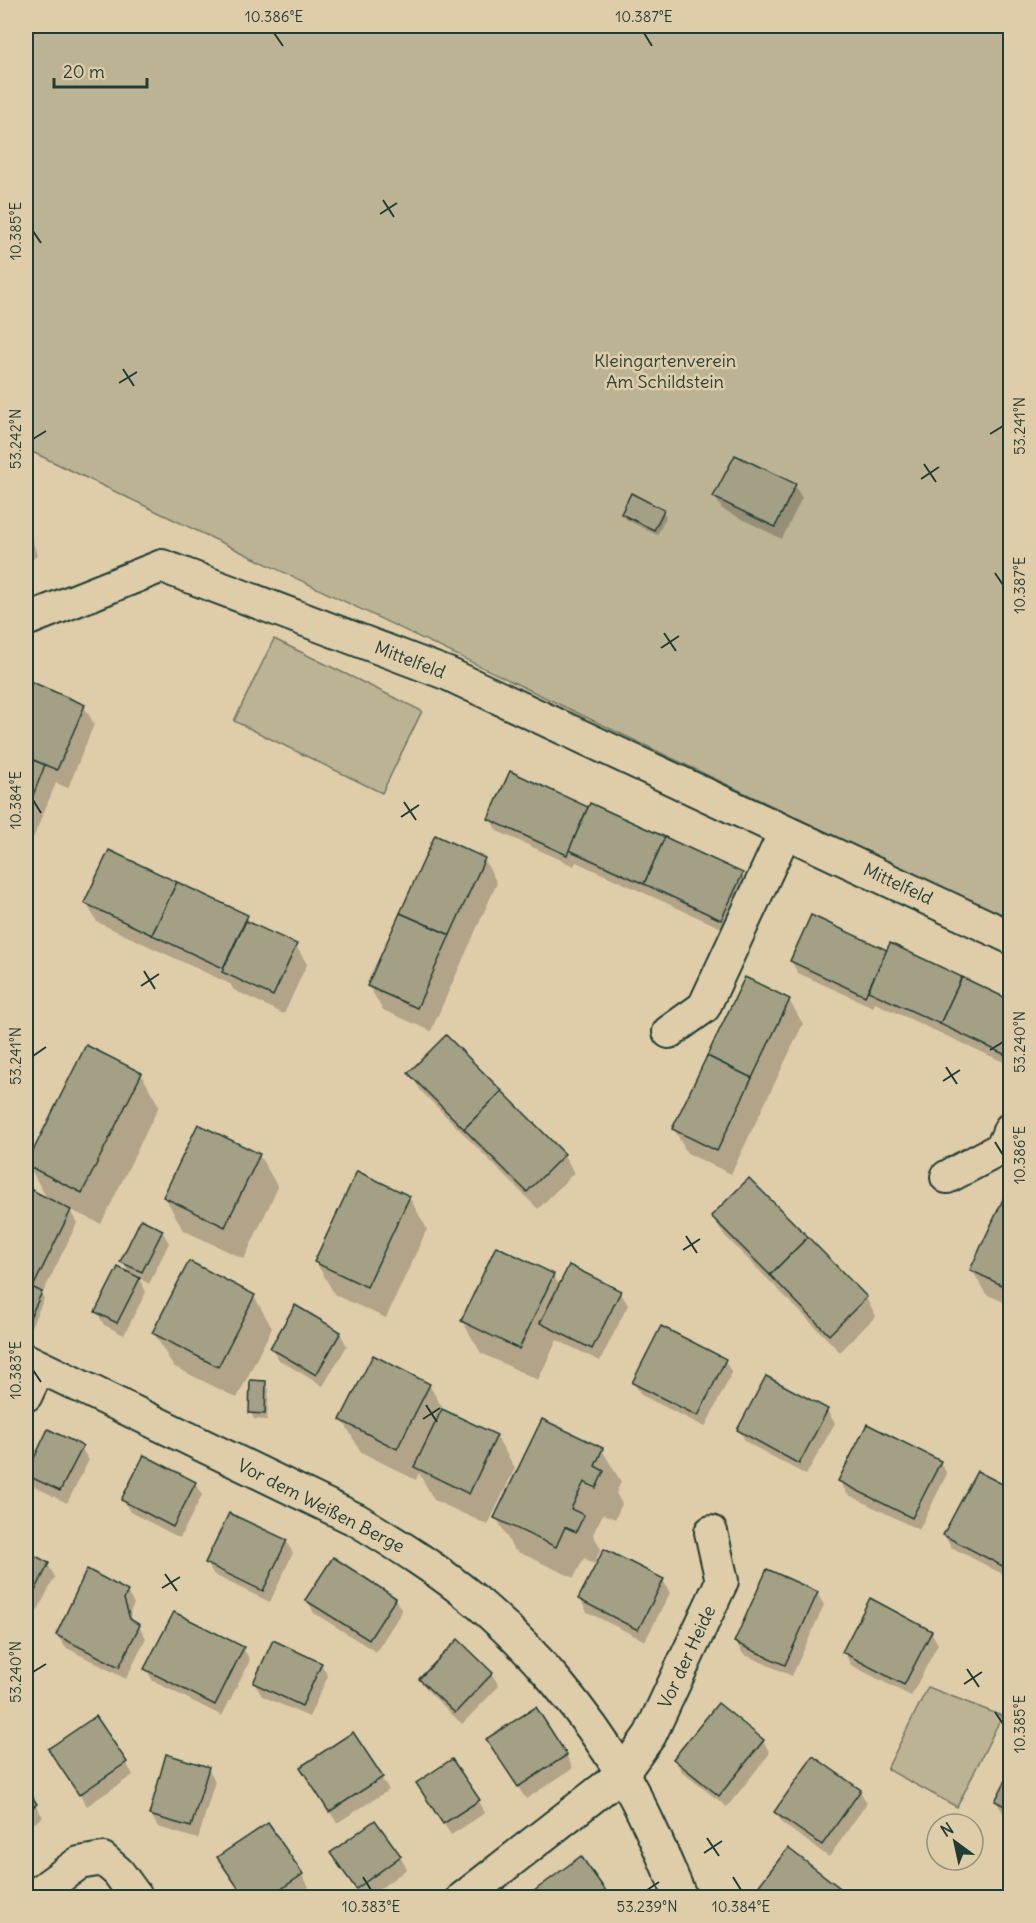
<svg xmlns="http://www.w3.org/2000/svg" width="1036" height="1923" font-family="Delius,sans-serif">
<rect width="100%" height="100%" fill="#dfcdaa"/>
<filter id="ink" filterUnits="userSpaceOnUse"><feTurbulence type="fractalNoise" baseFrequency=".0167" numOctaves="2"/><feDisplacementMap in="SourceGraphic" scale="12" xChannelSelector="R" yChannelSelector="G"/><feConvolveMatrix kernelMatrix="1 2 1 2 8 2 1 2 1" color-interpolation-filters="sRGB"/></filter>
<g filter="url(#ink)">
<g fill="#bcb395" stroke="#6e7864" stroke-width="1.5">
<path d="M26 26H1010V920L26 449Z"/>
<path d="M274 639 422 711 382 793 234 721Z"/>
<path d="M928 1687 1002 1716 957 1807 887 1769Z"/>
</g>
<g fill="#0003">
<path d="M795 486 802 498 782 539 722 509 715 497Z"/>
<path d="M663 511 666 517 657 535 627 520 623 514Z"/>
<path d="M26 525 31 534 37 556 26 564Z"/>
<path d="M32 684 84 706 94 724 68 788 56 783 26 855V700Z"/>
<path d="M510 773 742 874 749 886 728 931 576 862 574 866 497 831 490 819Z"/>
<path d="M484 859 497 883 431 1031 383 1010 369 986Z"/>
<path d="M86 903 247 916 252 926 296 946 307 964 284 1014 234 990 230 984 97 922Z"/>
<path d="M891 945 1010 1002V1065L875 1003 873 1007 798 973 791 961 888 952Z"/>
<path d="M789 1000 803 1024 731 1174 687 1153 674 1129Z"/>
<path d="M26 1042 31 1052 26 1064Z"/>
<path d="M410 1073 564 1155 574 1173 538 1209 421 1091Z"/>
<path d="M141 1074 159 1106 101 1224 69 1209 77 1223 42 1295 44 1299 27 1335 26 1189 48 1200 28 1165Z"/>
<path d="M259 1155 278 1187 244 1259 183 1230 165 1197Z"/>
<path d="M1010 1186V1305L986 1294 972 1270Z"/>
<path d="M409 1197 427 1229 386 1318 335 1295 316 1262Z"/>
<path d="M713 1216 866 1298 876 1316 840 1352 723 1234Z"/>
<path d="M162 1231 169 1243 149 1284 139 1278 146 1292 124 1335 104 1325 97 1312 130 1275 122 1261Z"/>
<path d="M570 1267 620 1292 628 1305 600 1361 557 1340 538 1380 481 1353 462 1321 553 1275 560 1286Z"/>
<path d="M254 1296 272 1328 237 1398 173 1366 154 1333Z"/>
<path d="M340 1333 347 1346 323 1386 279 1360 272 1348Z"/>
<path d="M725 1361 732 1373 705 1427 641 1395 634 1383Z"/>
<path d="M767 1378 827 1411 835 1423 806 1475 746 1442 739 1430Z"/>
<path d="M265 1383 269 1389 267 1420 254 1419 251 1413Z"/>
<path d="M429 1385 445 1412 496 1436 515 1468 488 1525 434 1500 419 1473 416 1480 361 1452 342 1419Z"/>
<path d="M542 1421 602 1450 621 1482 616 1493 622 1504 615 1519 603 1514 593 1534 601 1549 594 1564 584 1558 574 1578 514 1550 496 1517Z"/>
<path d="M81 1448 89 1460 67 1503 35 1487 27 1475Z"/>
<path d="M940 1462 947 1474 919 1530 847 1494 840 1481Z"/>
<path d="M977 1473 1010 1490V1578L951 1547 944 1535Z"/>
<path d="M195 1483 202 1495 180 1538 130 1512 123 1500Z"/>
<path d="M286 1541 293 1553 270 1602 214 1575 207 1563Z"/>
<path d="M26 1553 48 1565 55 1577 31 1623 26 1620Z"/>
<path d="M663 1580 670 1593 645 1641 587 1612 580 1599Z"/>
<path d="M127 1592 134 1604 130 1612 133 1623 139 1626 146 1638 126 1679 65 1647 57 1635Z"/>
<path d="M817 1593 824 1605 792 1676 743 1654 736 1642Z"/>
<path d="M395 1599 402 1611 376 1652 314 1613 307 1600Z"/>
<path d="M931 1632 938 1644 911 1696 851 1665 844 1652Z"/>
<path d="M243 1648 250 1660 222 1716 153 1681 146 1669Z"/>
<path d="M321 1664 328 1676 309 1717 262 1696 254 1683Z"/>
<path d="M492 1674 499 1686 462 1724 428 1691 421 1679Z"/>
<path d="M763 1741 770 1753 727 1807 682 1772 675 1760Z"/>
<path d="M495 1752 566 1755 573 1768 526 1799Z"/>
<path d="M57 1761 126 1763 133 1775 87 1806Z"/>
<path d="M208 1768 215 1781 198 1839 158 1827 151 1815Z"/>
<path d="M1010 1775V1821L1007 1819 996 1801Z"/>
<path d="M381 1777 389 1790 337 1823 309 1780Z"/>
<path d="M26 1790 43 1817 26 1829Z"/>
<path d="M860 1791 867 1803 829 1857 783 1824 775 1812Z"/>
<path d="M425 1795 478 1801 485 1813 451 1835Z"/>
<path d="M788 1850 839 1889 844 1898H752Z"/>
<path d="M400 1857 407 1869 367 1898H362L339 1865Z"/>
<path d="M302 1875 309 1887 293 1898H245Z"/>
</g>
<g fill="#a4a085" stroke="#1f3d34" stroke-width="1.5">
<path d="M735 455 796 484 775 527 713 497Z"/>
<path d="M631 493 664 510 654 530 621 514Z"/>
<path d="M32 682 85 705 57 770 26 757V696Z"/>
<path d="M26 757 45 765 26 813Z"/>
<path d="M510 771 588 807 567 855 488 819Z"/>
<path d="M590 803 665 837 644 884 569 850Z"/>
<path d="M435 835 485 858 450 935 400 913Z"/>
<path d="M665 837 743 873 721 920 644 884Z"/>
<path d="M109 850 177 882 152 935 84 903Z"/>
<path d="M177 882 248 915 223 968 152 935Z"/>
<path d="M400 913 450 935 417 1008 367 986Z"/>
<path d="M811 915 887 950 865 996 790 961Z"/>
<path d="M246 921 297 944 273 996 222 972Z"/>
<path d="M890 943 962 977 940 1024 868 991Z"/>
<path d="M745 977 790 999 752 1078 707 1056Z"/>
<path d="M962 977 1010 1000V1057L940 1024Z"/>
<path d="M446 1035 502 1091 464 1129 408 1073Z"/>
<path d="M86 1045 142 1073 82 1193 26 1165Z"/>
<path d="M707 1056 752 1078 717 1151 672 1129Z"/>
<path d="M502 1091 565 1154 527 1192 464 1129Z"/>
<path d="M198 1124 260 1154 225 1227 163 1197Z"/>
<path d="M357 1171 410 1196 367 1287 314 1262Z"/>
<path d="M749 1178 808 1237 770 1275 711 1216Z"/>
<path d="M26 1187 71 1210 34 1285 26 1281Z"/>
<path d="M1005 1195 1010 1197V1289L970 1270Z"/>
<path d="M141 1219 163 1230 142 1272 120 1262Z"/>
<path d="M808 1237 867 1297 829 1335 770 1275Z"/>
<path d="M496 1246 554 1274 519 1349 461 1321Z"/>
<path d="M189 1261 255 1295 218 1367 152 1333Z"/>
<path d="M569 1265 621 1291 592 1349 540 1323Z"/>
<path d="M118 1267 140 1278 117 1323 95 1312Z"/>
<path d="M26 1284 42 1292 26 1326Z"/>
<path d="M295 1305 341 1332 316 1375 270 1348Z"/>
<path d="M661 1326 726 1359 698 1416 632 1383Z"/>
<path d="M373 1355 430 1384 397 1449 340 1420Z"/>
<path d="M766 1376 828 1409 799 1464 737 1430Z"/>
<path d="M250 1380 266 1381 265 1414 249 1413Z"/>
<path d="M442 1409 497 1435 469 1494 414 1467Z"/>
<path d="M542 1419 603 1448 595 1466 604 1471 596 1488 584 1482 571 1509 584 1515 576 1532 565 1527 556 1547 494 1518Z"/>
<path d="M867 1424 941 1461 912 1518 838 1481Z"/>
<path d="M48 1429 83 1446 60 1491 26 1475Z"/>
<path d="M144 1455 196 1482 173 1527 121 1500Z"/>
<path d="M977 1471 1010 1488V1564L1008 1569 943 1535Z"/>
<path d="M229 1513 287 1540 263 1591 205 1563Z"/>
<path d="M604 1549 664 1579 638 1630 578 1599Z"/>
<path d="M26 1551 49 1563 26 1609Z"/>
<path d="M333 1557 396 1598 369 1640 305 1600Z"/>
<path d="M87 1569 128 1591 124 1599 130 1619 140 1625 119 1667 56 1635Z"/>
<path d="M767 1569 818 1592 785 1665 734 1642Z"/>
<path d="M870 1598 932 1631 904 1685 842 1652Z"/>
<path d="M174 1612 244 1647 215 1705 144 1669Z"/>
<path d="M458 1639 493 1673 455 1713 419 1679Z"/>
<path d="M273 1640 322 1663 302 1706 253 1683Z"/>
<path d="M718 1703 764 1740 719 1796 673 1759Z"/>
<path d="M536 1707 567 1755 518 1787 486 1739Z"/>
<path d="M96 1716 127 1762 79 1795 48 1749Z"/>
<path d="M353 1732 383 1777 329 1812 300 1767Z"/>
<path d="M166 1754 209 1767 191 1827 149 1815Z"/>
<path d="M813 1756 861 1790 822 1845 774 1812Z"/>
<path d="M452 1759 480 1800 443 1824 416 1783Z"/>
<path d="M1010 1772V1809L995 1801Z"/>
<path d="M26 1787 37 1804 26 1812Z"/>
<path d="M375 1820 401 1856 356 1889 330 1853Z"/>
<path d="M268 1823 303 1874 268 1898H245L217 1857Z"/>
<path d="M788 1848 840 1888 833 1898 750 1897Z"/>
<path d="M581 1856 611 1898H525L538 1888Z"/>
</g>
<g fill="none" stroke-linecap="round" stroke-linejoin="round">
<g stroke="#1f3d34" stroke-width="36">
<g id="minor">
<path d="M26 620 162 566 448 674 1010 937"/>
<path d="M669 1032 704 1007 785 832"/>
<path d="M947 1177 1002 1148 1010 1129"/>
<path d="M26 1360 357 1520C398 1545 440 1571 477 1602 533 1650 585 1711 623 1775 646 1814 663 1856 681 1898"/>
<path d="M26 1395 39 1367"/>
<path d="M31 1898 79 1863 103 1859 118 1872 137 1898"/>
<path d="M463 1898 622 1774 650 1735 722 1581 711 1532"/>
</g>
</g>
<use href="#minor" stroke="#dfcdaa" stroke-width="32"/>
</g>
</g>
<path fill="none" stroke="#1f3d34" stroke-width="2" d="M274 33 283 46M644 33 652 46M383 200 394 217M380 214 397 203M33 231 41 243M123 369 134 386M119 383 137 372M990 434 1003 426M33 439 46 431M924 464 936 482M921 479 939 467M995 573 1003 585M664 633 676 651M661 648 679 636M33 800 41 813M404 802 416 820M401 817 419 805M144 971 155 989M141 986 159 974M990 1050 1003 1042M33 1056 46 1047M946 1067 957 1084M943 1081 960 1070M995 1142 1003 1155M686 1236 697 1253M683 1250 700 1239M33 1370 41 1382M426 1405 437 1422M423 1419 440 1408M165 1574 177 1591M162 1588 180 1577M967 1669 979 1687M33 1672 46 1664M964 1684 982 1672M995 1712 1003 1724M707 1838 719 1856M704 1853 722 1841M363 1877 371 1890M733 1877 741 1890M647 1890 659 1882"/>
<g text-anchor="middle" stroke-width="5" stroke-linejoin="round" paint-order="stroke">
<g font-size="18" fill="#274339" stroke="#dfcdaa">
<text x="665" y="367">Kleingartenverein<tspan x="665" dy="21">Am Schildstein</tspan></text>
</g>
<g font-size="18" fill="#1f3d34" stroke="#dfcdaa">
<text transform="translate(410 660) rotate(21)" y="6">Mittelfeld</text>
<text transform="translate(898 884) rotate(25)" y="6">Mittelfeld</text>
<text transform="translate(321 1506) rotate(27)" y="6">Vor dem Weißen Berge</text>
<text transform="translate(687 1657) rotate(-65)" y="6">Vor der Heide</text>
</g>
</g>
<rect width="1036" height="1923" fill="none" stroke="#dfcdaa" stroke-width="66"/>
<g transform="translate(955 1842) rotate(327)"><circle r="28" fill="#dfcdaa" stroke="#92937b" stroke-width="1.5"/>
<path d="M0-4.5L10 22L0 15L-10 22Z" fill="#1f3d34"/>
<text y="-9" font-size="16" font-weight="bold" text-anchor="middle" fill="#1f3d34">N</text>
</g>
<path d="M54 78v9h93v-9" fill="none" stroke="#1f3d34" stroke-width="3"/>
<text x="63" y="78" font-size="18" fill="#1f3d34" stroke="#dfcdaa" stroke-width="4.5" paint-order="stroke">20 m</text>
<rect x="33" y="33" width="970" height="1857" fill="none" stroke="#1f3d34" stroke-width="2"/>
<g font-size="15" text-anchor="middle" fill="#1f3d34">
<text x="274" y="22">10.386°E</text>
<text x="644" y="22">10.387°E</text>
<text transform="translate(16 231) rotate(-90)" y="5">10.385°E</text>
<text transform="translate(1020 426) rotate(-90)" y="5">53.241°N</text>
<text transform="translate(16 439) rotate(-90)" y="5">53.242°N</text>
<text transform="translate(1020 585) rotate(-90)" y="5">10.387°E</text>
<text transform="translate(16 800) rotate(-90)" y="5">10.384°E</text>
<text transform="translate(1020 1042) rotate(-90)" y="5">53.240°N</text>
<text transform="translate(16 1056) rotate(-90)" y="5">53.241°N</text>
<text transform="translate(1020 1155) rotate(-90)" y="5">10.386°E</text>
<text transform="translate(16 1370) rotate(-90)" y="5">10.383°E</text>
<text transform="translate(16 1672) rotate(-90)" y="5">53.240°N</text>
<text transform="translate(1020 1724) rotate(-90)" y="5">10.385°E</text>
<text x="371" y="1912">10.383°E</text>
<text x="647" y="1912">53.239°N</text>
<text x="741" y="1912">10.384°E</text>
</g>
</svg>
